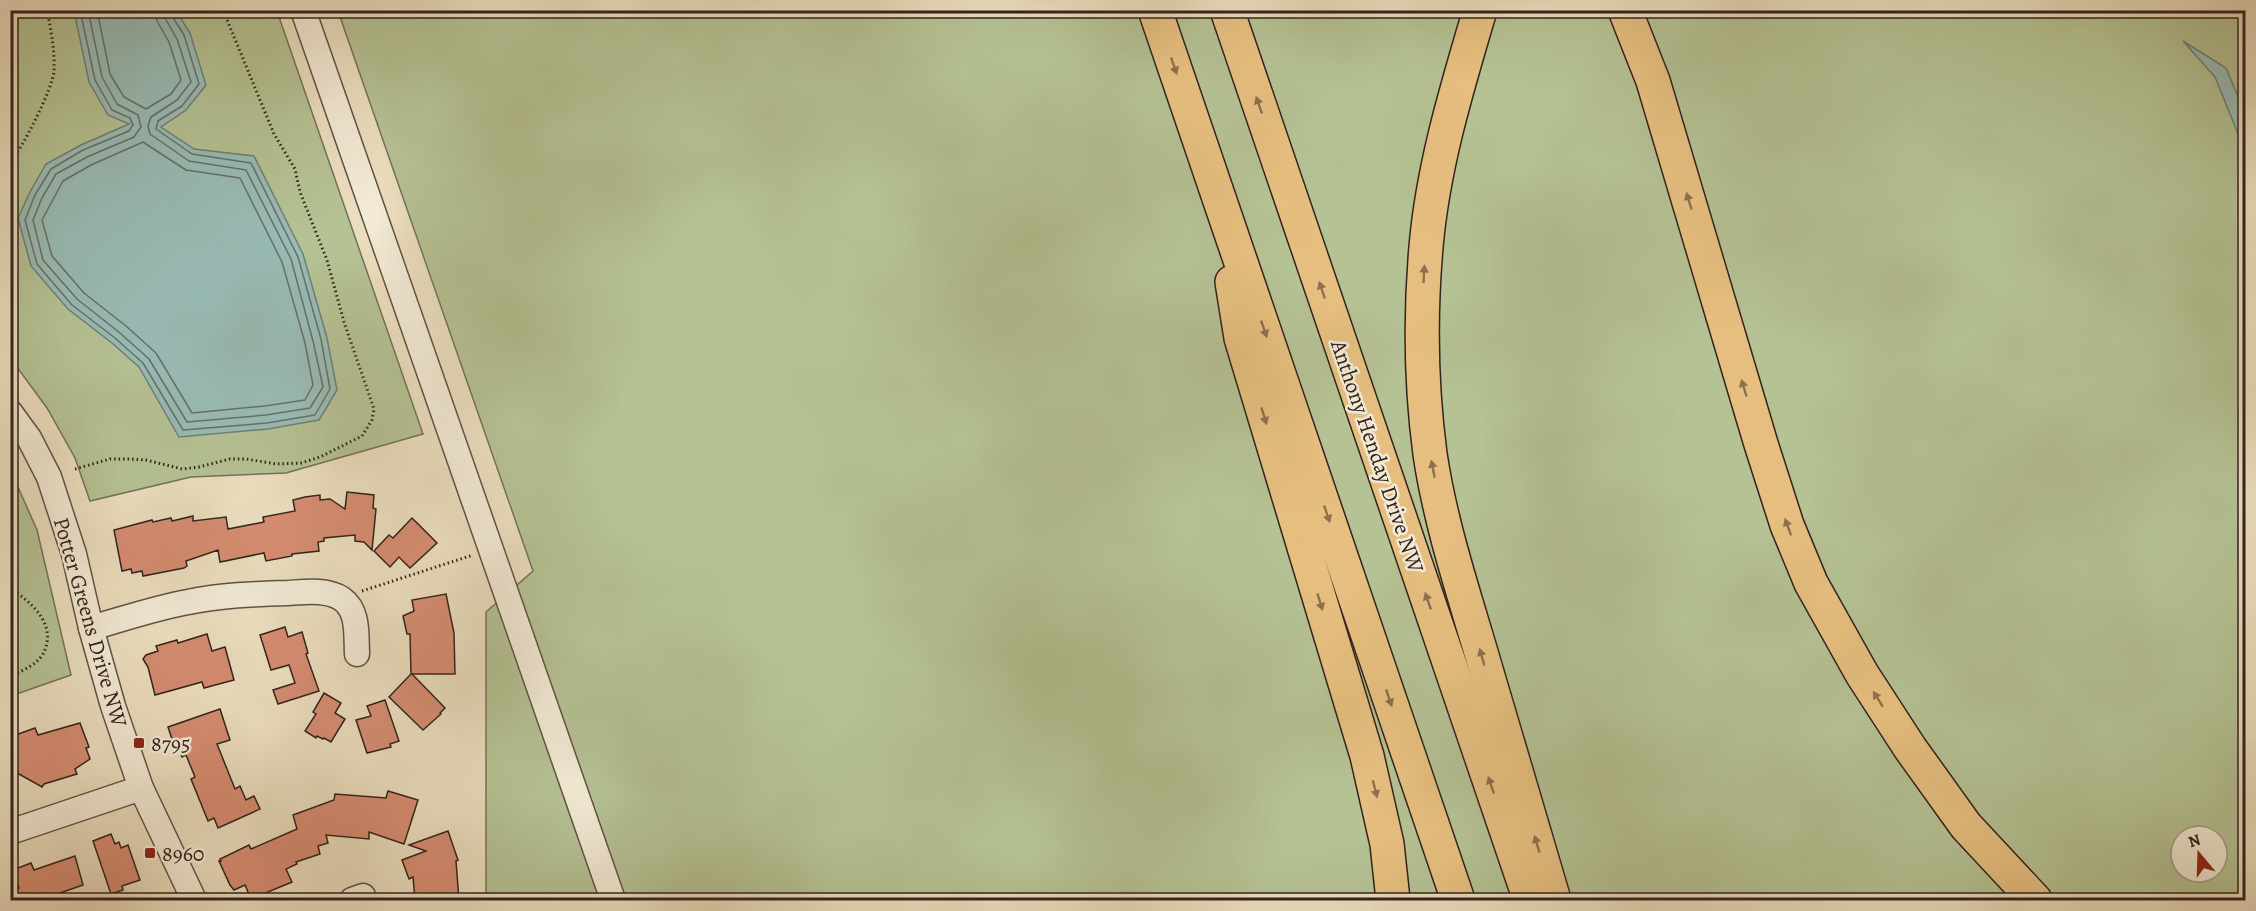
<svg xmlns="http://www.w3.org/2000/svg" width="2256" height="911" font-family="Alegreya,serif">
<rect width="100%" height="100%" fill="#ebdebf"/>
<filter id="stains"><feTurbulence type="fractalNoise" baseFrequency=".00333" numOctaves="4"/><feColorMatrix values="0 0 0 0 .2 0 0 0 0 .09 0 0 0 0 .02 0 0 0 .5 -.17"/></filter>
<radialGradient id="worn" r=".72"><stop offset=".6" stop-color="#630" stop-opacity="0"/><stop offset="1" stop-color="#630" stop-opacity=".3"/></radialGradient>
<g fill="#b5c294" stroke="#747258" stroke-width="1.5" fill-rule="evenodd">
<path d="M10 11H277L423 434 286 473 191 477 90 501 75 458 47 408 11 359Z"/>
<path d="M338 11H2245V900H486V612L533 571ZM2181 836H2217V872H2181Z"/>
<path d="M10 469 37 530 71 675 11 696Z"/>
</g>
<g fill="#99bcb6" stroke="#707f79" stroke-width="1.5">
<path d="M74 11H176L190 33 206 85 186 110 161 127 194 149 254 156 303 254 327 338 337 390 319 420 268 429 179 437 139 367 112 343 68 309 31 266 18 218 30 192 46 164 81 145 129 124 108 115 89 82Z"/>
<path d="M2183 41 2226 68 2245 113V151L2215 77Z"/>
</g>
<g fill="none" stroke-linecap="round" stroke-linejoin="round">
<g stroke="#66706a" stroke-width="1.5">
<path d="M80 10 95 80 112 110 130 118 133 125 129 131 83 150 51 169 35 195 25 220 37 264 72 305 115 338 143 363 183 430 267 423 315 415 330 389 321 339 298 257 251 163 192 154 156 129 158 121 182 106 199 84 184 35 172 16V10"/>
<path d="M88 10 102 77 117 104 138 115 141 127 134 137 87 157 56 174 42 198 33 220 43 260 77 299 120 333 149 359 187 422 266 415 310 408 323 387 313 341 291 259 246 170 189 161 150 134 148 126 151 117 177 100 191 82 177 39 165 18 164 10"/>
<path d="M97 10 110 74 124 97 146 109 171 94 181 80 169 42 157 21 155 10"/>
<path d="M143 142 186 170 240 178 282 262 305 343 313 385 305 400 265 406 192 413 156 353 126 326 84 293 52 256 42 220 63 181 91 165Z"/>
</g>
</g>
<g fill="#d68d72" stroke="#32231d" stroke-width="1.5">
<path d="M347 492 374 495 373 508 376 509 372 550 364 542 355 541V535L324 538V541L318 542 319 551 292 554V556L266 561 264 553 220 562 218 550 186 561 187 566 184 568 143 576 142 571 132 573 131 569 122 571 114 530 152 520 153 522 171 518 172 521 193 516V521L226 517 228 529 264 522 263 517 295 511 293 500 305 497 320 495V500L330 499 345 509Z"/>
<path d="M412 518 437 543 410 568 399 557 390 567 374 551 389 535 393 538Z"/>
<path d="M446 594 454 633 455 674H412L445 708 440 713 441 714 423 730 389 697 411 674 410 634H407L403 616 414 611 412 600Z"/>
<path d="M285 627 288 637 302 632 308 653 306 654 319 691 278 704 273 690 295 683 289 665 271 670 260 635Z"/>
<path d="M207 634 212 651 225 647 234 680 204 688 202 682 155 695 148 667 143 659 146 655 158 651 156 646 177 640 178 643Z"/>
<path d="M324 693 341 703 335 713 345 719 331 742 324 738 323 739 317 736 316 738 305 731 316 714 313 712Z"/>
<path d="M385 700 399 741 390 744 391 747 367 753 356 720 371 716 367 706Z"/>
<path d="M220 709 230 740 217 744 235 789 240 786 246 800 254 796 260 809 218 828 214 818 208 821 191 779 195 777 186 755 182 757 176 741 173 742 168 727Z"/>
<path d="M80 723 89 747 86 748 90 759 75 769 77 774 44 784 42 787 10 769V737L35 728 38 735Z"/>
<path d="M388 791 418 800 404 844 369 832V839L326 835 328 843 318 846 320 854 296 862 297 864 286 869 292 882 251 899 245 885 234 890 230 885 219 861H221L220 859 249 845 251 849 297 829 293 815 334 800 335 794 386 798Z"/>
<path d="M448 831 458 860 456 861 459 900H415L413 877 409 879 402 860 426 851 409 845Z"/>
<path d="M111 834 115 844 119 842 121 848 128 845 140 880 122 886 123 890 111 894 93 841Z"/>
<path d="M75 856 83 885 46 898 47 900H10V891L19 888 13 870 31 863 34 870Z"/>
</g>
<g fill="none" stroke-linecap="round" stroke-linejoin="round">
<g stroke="#605246" stroke-width="27">
<g id="minor">
<path d="M303 10 613 900"/>
<path d="M10 412 29 438 49 477 74 554 91 628 113 706 141 788 194 900"/>
<path d="M91 628C123 619 155 608 188 602 221 595 254 594 288 593 305 592 327 589 342 599 359 611 356 635 357 654"/>
<path d="M10 832 141 788"/>
<path d="M352 900 363 896"/>
</g>
</g>
<g stroke="#32231d" stroke-width="36">
<g id="highway">
<path d="M1155 10 1458 900"/>
<path d="M1227 10 1530 900"/>
<path d="M1480 10C1457 88 1433 166 1426 247 1420 316 1421 386 1430 454 1440 521 1461 585 1480 649 1505 733 1529 817 1554 900"/>
<path d="M1625 10 1653 81 1761 444 1787 525 1811 583 1862 674 1910 748 1966 826 2035 900"/>
<path d="M1232 282 1241 338 1367 756 1387 844 1393 900"/>
</g>
</g>
<g stroke="#32231d" stroke-width="3" stroke-dasharray="1.5 3" stroke-linecap="butt">
<path d="M10 163C22 149 53 88 54 71 55 51 51 30 47 10"/>
<path d="M75 469 110 459H128L146 460 182 469 199 467 230 459H246L276 464 301 463 320 457 362 436 372 420 374 409 344 322 327 260 300 192 295 169 274 134 223 10"/>
<path d="M10 588C31 602 57 624 44 652 39 664 21 671 10 677"/>
<path d="M362 591 473 555"/>
</g>
<use href="#minor" stroke="#f2ead5" stroke-width="24"/>
<use href="#highway" stroke="#e6bf80" stroke-width="33"/>
</g>
<defs><path id="oneway-solid" d="M-6-.8H1V-3.2L6.5 0L1 3.2V.8H-6Z" transform="scale(1.5)"/></defs>
<g fill="#8c714e">
<use href="#oneway-solid" transform="translate(1174 66) rotate(71)"/>
<use href="#oneway-solid" transform="translate(1259 105) rotate(-109)"/>
<use href="#oneway-solid" transform="translate(1689 201) rotate(-107)"/>
<use href="#oneway-solid" transform="translate(1424 274) rotate(-87)"/>
<use href="#oneway-solid" transform="translate(1322 290) rotate(-109)"/>
<use href="#oneway-solid" transform="translate(1264 329) rotate(71)"/>
<use href="#oneway-solid" transform="translate(1744 388) rotate(-107)"/>
<use href="#oneway-solid" transform="translate(1264 416) rotate(73)"/>
<use href="#oneway-solid" transform="translate(1433 469) rotate(-101)"/>
<use href="#oneway-solid" transform="translate(1327 514) rotate(71)"/>
<use href="#oneway-solid" transform="translate(1788 527) rotate(-110)"/>
<use href="#oneway-solid" transform="translate(1428 601) rotate(-109)"/>
<use href="#oneway-solid" transform="translate(1320 602) rotate(73)"/>
<use href="#oneway-solid" transform="translate(1482 657) rotate(-106)"/>
<use href="#oneway-solid" transform="translate(1389 698) rotate(71)"/>
<use href="#oneway-solid" transform="translate(1878 699) rotate(-122)"/>
<use href="#oneway-solid" transform="translate(1491 785) rotate(-109)"/>
<use href="#oneway-solid" transform="translate(1375 789) rotate(76)"/>
<use href="#oneway-solid" transform="translate(1537 844) rotate(-106)"/>
</g>
<g fill="#8f2418" stroke="#f2ead5" stroke-width="2">
<rect x="133" y="737" width="12" height="12" rx="3"/>
<rect x="144" y="847" width="12" height="12" rx="3"/>
</g>
<g text-anchor="middle" stroke-width="5" stroke-linejoin="round" paint-order="stroke">
<g font-size="22" fill="#32231d" stroke="#f2ead5">
<text transform="translate(1378 456) rotate(71)" y="8">Anthony Henday Drive NW</text>
<text transform="translate(91 622) rotate(74)" y="8">Potter Greens Drive NW</text>
</g>
<g font-size="22" fill="#32231d" stroke="#f2ead5" text-anchor="start">
<text x="151" y="751">8795</text>
<text x="162" y="861">8960</text>
</g>
</g>
<rect width="2256" height="911" fill="none" stroke="#ebdebf" stroke-width="36"/>
<rect x="12" y="12" width="2232" height="887" fill="none" stroke="#32231d" stroke-width="3"/>
<rect x="18" y="18" width="2220" height="875" fill="none" stroke="#32231d" stroke-width="1.5"/>
<g transform="translate(2199 854) rotate(341)"><circle r="28" fill="#f2ead5" stroke="#a59a8b" stroke-width="1.5"/>
<path d="M0-4.5L10 22L0 15L-10 22Z" fill="#8f2418"/>
<text y="-9" font-size="16" font-weight="bold" text-anchor="middle" fill="#32231d">N</text>
</g>
<rect width="100%" height="100%" filter="url(#stains)"/>
<rect width="100%" height="100%" fill="url(#worn)"/>
</svg>
